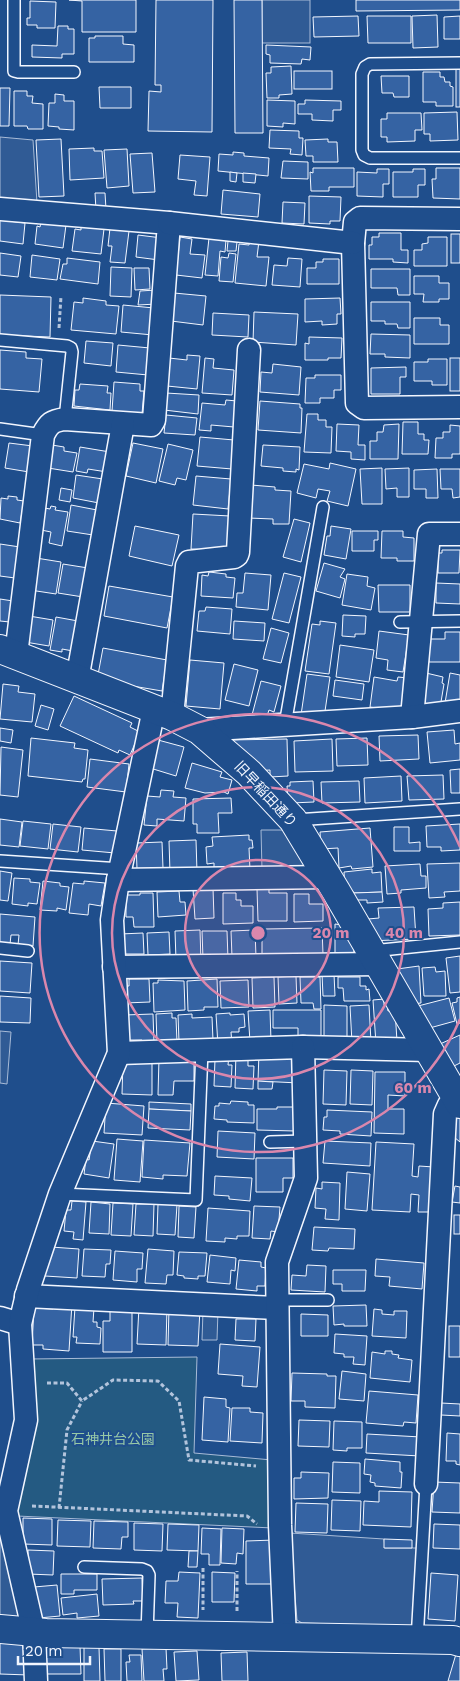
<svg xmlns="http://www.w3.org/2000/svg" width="460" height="1681" font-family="'Work Sans','Noto Sans JP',sans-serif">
<rect width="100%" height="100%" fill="#1f4e8c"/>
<path fill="#245a82" stroke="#a8bbd7" d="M197 1357 194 1453 272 1460 273 1528 17 1516 13 1510 29 1359Z"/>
<g fill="#305b95" stroke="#a8bbd7">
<rect x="262" y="0" width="48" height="43"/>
<path d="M0 137 33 140 37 203 0 200Z"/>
<path d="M261 830H286L308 860 304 867 262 870Z"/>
<path d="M0 1031 11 1032 7 1084 0 1083Z"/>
<path d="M203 1311H218L217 1340H202Z"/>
<path d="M0 1524 21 1615 17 1619 0 1616Z"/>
<path d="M290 1533 384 1539 385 1548H417L413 1626 302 1623 297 1620Z"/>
</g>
<g fill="#3563a3" stroke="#f2f6ff">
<path d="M69 0H136V32H82V1Z"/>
<path d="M156 0H213L212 132 148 131 149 91 161 92V85H155Z"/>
<path d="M234 0H262L263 133H235Z"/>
<path d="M356 0H460V10L356 11Z"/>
<path d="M30 1 56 2 55 28H37V25H27V18H30Z"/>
<path d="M437 15 438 47 413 48 412 16Z"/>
<path d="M358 16 359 36 314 37 313 17Z"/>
<path d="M367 16H411V43H368Z"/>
<path d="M460 16V39H444V17Z"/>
<path d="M58 26H68V29H74V54H62V58L32 57V45L57 46Z"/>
<path d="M95 36H123V44L134 45V62H89V38H95Z"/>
<path d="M266 45 311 47 310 60 302 59 301 64 270 63V55L266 54Z"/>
<path d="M291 66 292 94 279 95V98H267L266 73H271V67Z"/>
<rect x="456" y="69" width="4" height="38"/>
<rect x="294" y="71" width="38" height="18"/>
<path d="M423 72H440V77H444L445 82H450V86L453 87V106H436V102H423Z"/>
<path d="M381 76H409V97H394L393 93H382Z"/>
<path d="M99 87H131V108H100Z"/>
<path d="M0 88H10L9 126H0Z"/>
<path d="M14 91H27V96H33L32 103 43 104V129H28L27 126H14Z"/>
<path d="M55 94 64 95V101H74V130L59 129V127L48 126 49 103H55Z"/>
<path d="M267 100 295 101V124L283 123V127L267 126Z"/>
<path d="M305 100 341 101V110H333V121L312 120V114H298V104H305Z"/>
<path d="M457 112 458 140 430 141V134H424V113Z"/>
<path d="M387 113H421L422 130H415V141L387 142V137H381V119H387Z"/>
<path d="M270 130 299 131V138H303L302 155 290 154 291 149 269 148Z"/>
<path d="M61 139 64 196 39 197 36 140Z"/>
<path d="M328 139V142H337L338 162H313V156H306L305 140Z"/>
<path d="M94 148V151H102L104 178 70 180 69 149Z"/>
<path d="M127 149 129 186 107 188 104 150Z"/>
<path d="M233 152 244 153V156L269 158 268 176 218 171 219 154 233 155Z"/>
<path d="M152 153 155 192 133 193 130 154Z"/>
<path d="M180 155 210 157 207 196 194 195 196 181 178 179Z"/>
<path d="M283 161 308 162V179L281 178Z"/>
<path d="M313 168H354V187H329V191H311L310 172 313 173Z"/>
<path d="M436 168H460V199L433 198 432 179H436Z"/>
<path d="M377 169H389V184H383V197L357 196V172L377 173Z"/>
<path d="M413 169H425V185H418V197H393V172H413Z"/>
<path d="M230 172 237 173 236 182 230 181Z"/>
<path d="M243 173 256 174 255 183 243 182Z"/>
<path d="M223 190 260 194 258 217 221 214Z"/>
<path d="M95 193H105L106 209 96 210Z"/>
<path d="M309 196 341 197 340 221H330V224L309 223Z"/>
<path d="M283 202 305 203 304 224 282 223Z"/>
<path d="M0 220 25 223 23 244 0 241Z"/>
<path d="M41 222 66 225 63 248 35 244 37 226 40 227Z"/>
<path d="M81 227 104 229 101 254 72 251 75 229 81 230Z"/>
<path d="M110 228 129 231 125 263 110 262 112 246H108Z"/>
<path d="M379 233H401V250H408V263L393 262V259H369V245H372V237H379Z"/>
<rect x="451" y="234" width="9" height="29"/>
<path d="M138 235 162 238 159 260 136 257Z"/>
<path d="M180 237 192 239 190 254 205 255 202 278 176 275Z"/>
<path d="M428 237H447V266H414V250H422V244L428 243Z"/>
<path d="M209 238 226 240 225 252 220 251 218 276 205 275Z"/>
<path d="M250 240 259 241 257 257H269L266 286 235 283 239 244 249 245Z"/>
<path d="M228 241 237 242 236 251H227Z"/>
<path d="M0 253 21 256 18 277 0 275Z"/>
<path d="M229 253 236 254 233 282 219 281 221 257 228 258Z"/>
<path d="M32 255 60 259 57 280 30 277Z"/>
<path d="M67 258 100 262 98 284 60 279 63 264H67Z"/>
<path d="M288 258 302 259 300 287 272 285 274 265 287 266Z"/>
<path d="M323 259H339V284H307V268H316V262H323Z"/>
<path d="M111 267 132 268 131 297 110 296Z"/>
<path d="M134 268H149L150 289 135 290Z"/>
<path d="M371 269H410V295H398L397 288H371Z"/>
<path d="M414 276H439V283H449V299H439V302H423L424 294H414Z"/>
<path d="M156 290 157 304 138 305 140 291Z"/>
<path d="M174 293 206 296 203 325 171 321Z"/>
<path d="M0 295 51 297 50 337 0 335Z"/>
<path d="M83 298 106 301V305L119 306 116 334 71 330 74 302 83 303Z"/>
<path d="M340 298 341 314H337V324L322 325V321L305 322V299Z"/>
<path d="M371 302H410V328H398L397 324H385V321H371Z"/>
<path d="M123 305 154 308 153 335 121 332Z"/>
<path d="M254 312 298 314 296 345 253 342Z"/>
<path d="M213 313 249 315 248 337 212 335Z"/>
<path d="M414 318H440V325H449V344H414Z"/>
<path d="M371 334 410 335V358L385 357V354H370Z"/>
<path d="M309 337 342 338 341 358H328V360H305V343L309 344Z"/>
<path d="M86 341 113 343 111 366 84 363Z"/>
<path d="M118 345 150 348 148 375 116 372Z"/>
<path d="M0 350 26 352V358L42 359 39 392 0 389Z"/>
<path d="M187 355 200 356 197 389 167 386 169 358 187 360Z"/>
<path d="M205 358 214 359 213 368 234 370 232 395 202 393Z"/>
<rect x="450" y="358" width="10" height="33"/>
<path d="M428 359H447V385H432V381H414V362H428Z"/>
<path d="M273 364 301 367 299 395 260 392 261 372 272 373Z"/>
<path d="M406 367V377H400V394H371V368Z"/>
<path d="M315 375H341V390H334V398H320V403H305L306 378H315Z"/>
<path d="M114 382 140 384V391H144L142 414 112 411Z"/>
<path d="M80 384 108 386 107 393H111L110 410 74 406 75 390H79Z"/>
<path d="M166 393 199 395 198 414 164 410Z"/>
<path d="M226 400 237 401 234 427 211 425V431L199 430 202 403 225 405Z"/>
<path d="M260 401 300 404V408H302L301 433 258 430Z"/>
<path d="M307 414H318V420H326V427H332L331 453 304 452Z"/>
<path d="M166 415 197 418 195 435 164 433Z"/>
<path d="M403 422H418V434H424V440H429L428 454H402Z"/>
<path d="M337 424 359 425 358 445H365V460L351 459V452L336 451Z"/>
<path d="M399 424 398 459H370V441H377V432H383L384 425Z"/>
<path d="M450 425 460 426V454H452V458H435L436 438H443V432H450Z"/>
<path d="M200 437 234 440 232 469 197 466Z"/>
<path d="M9 443 33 446 29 472 5 468Z"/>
<path d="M133 443 163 449 156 483 126 476Z"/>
<path d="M168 444 193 450 186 480 177 478 175 485 159 481Z"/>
<path d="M52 445 64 447V451L77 453 73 472 48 468Z"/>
<path d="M263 445 300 447 299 470 296 469V472L283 471V468L261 466Z"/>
<path d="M80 447 110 452 107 472 88 469 87 473 76 471Z"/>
<path d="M330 463 356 469 348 506 327 501 330 491 318 489 316 498 297 493 304 464 329 469Z"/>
<path d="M382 468V504H362L360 469Z"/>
<path d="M409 468V497H397V488L386 489 385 469Z"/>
<path d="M437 469 438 498H426V489H414V470Z"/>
<path d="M440 469H460V497L453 498 452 489H441Z"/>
<path d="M76 475 103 479 99 503 73 498Z"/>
<path d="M196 476 231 479 228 509 193 505Z"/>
<path d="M251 485 275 487V490L291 491 289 524H273V519L248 518Z"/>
<path d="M61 488 72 490 70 502 59 500Z"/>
<path d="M8 496 17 497V500L24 501 20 523 0 519 1 498 8 499Z"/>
<path d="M71 505 97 510 93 535 67 531Z"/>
<path d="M51 506 56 507 55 510 68 512 62 546 49 543 51 532 41 530 45 508 50 509Z"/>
<path d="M193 514 230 516 227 551 191 549Z"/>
<path d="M294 519 310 523 301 562 283 557Z"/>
<path d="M135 526 179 535 172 566 129 556Z"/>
<path d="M331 526 351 529 346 559 324 555 327 536H330Z"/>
<path d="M352 531H378V540H374V551H352Z"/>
<path d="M382 531H403V537L414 538V561H397V558H381Z"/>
<path d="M0 544 20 547 15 578 0 576Z"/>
<path d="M442 550H460L459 573H438V553H442Z"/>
<path d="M36 558 61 562 56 594 30 590Z"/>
<path d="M324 563 345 569 340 577 345 579 340 598 316 591Z"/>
<path d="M63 564 88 568 83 597 58 593Z"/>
<path d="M209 572 226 574V577L235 578 233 598 201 596 202 575 208 576Z"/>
<path d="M245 573 271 575 268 610 236 607 237 593H243Z"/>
<path d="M284 573 301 577 289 623 272 619Z"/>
<path d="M347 574 368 577 367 586 375 588 371 610 342 605Z"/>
<path d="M436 583 460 584V604L436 603Z"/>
<path d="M378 585H410V612H379Z"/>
<path d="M109 586 173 597 167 628 104 616Z"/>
<path d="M0 599 13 601 10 622 0 621Z"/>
<path d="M206 607 232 609 230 634 197 631 199 611H205Z"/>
<path d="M343 615 366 616 365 634H355V637L342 636Z"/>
<path d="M29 616 53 620 49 646 25 642Z"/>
<path d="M56 617 78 621 73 651 62 649V652L50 650Z"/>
<path d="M234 621 265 623 264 641 233 639Z"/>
<path d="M320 621 336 623 329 674 305 671 312 624 320 625Z"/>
<path d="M271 628 289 633 281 663 263 659Z"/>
<path d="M379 631 409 635 403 672 387 670 388 660 376 658Z"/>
<path d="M445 632H460V662H429V639H445Z"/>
<path d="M340 645 374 650 369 682 336 677Z"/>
<path d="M103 648 167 660 162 691 97 680Z"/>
<path d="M190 660 224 663 220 709 186 706Z"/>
<path d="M234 664 258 670 249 706 225 700Z"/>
<path d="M426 673 443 677 442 683 444 684 440 708 420 705Z"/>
<path d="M450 673 460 675V706L445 703Z"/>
<path d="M307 674 330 677 324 718 301 715Z"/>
<path d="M374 677 397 681 398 677 408 678 403 712 370 707Z"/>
<path d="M335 680 364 684 362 700 333 696Z"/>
<path d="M261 681 281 686 274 712 269 710 266 719 252 715Z"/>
<path d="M3 684 19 686 18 692 35 694 32 722 0 719Z"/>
<path d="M74 696 132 723 130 727 140 732 130 755 119 750 118 753 60 726Z"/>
<path d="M41 705 54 709 48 730 35 726Z"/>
<path d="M0 728 13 730 11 743 0 741Z"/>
<path d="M454 730 455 744 460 743V760L430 763 427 732Z"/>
<path d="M418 735 419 759 380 761 379 736Z"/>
<path d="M31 738 75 743 74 748 88 750 85 779H83L82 782 28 776Z"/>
<path d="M367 738 368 765 337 766 336 739Z"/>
<path d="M287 739 288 776 270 777V770L255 771 228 740Z"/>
<path d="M332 739 333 771 295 772 294 741Z"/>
<path d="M158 740 184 747 176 776 150 768Z"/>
<path d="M1 747 23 750 18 797 0 795Z"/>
<path d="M90 759 129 764 126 792 87 787Z"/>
<path d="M192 763 222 772 220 777 232 780 228 794 224 792 205 793 185 788Z"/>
<path d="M460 769V793H451L450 770Z"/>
<path d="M443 775 444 799 409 800 407 776Z"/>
<path d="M401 776 402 801 365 803 364 778Z"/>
<path d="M313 781 314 802 291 803 288 800 287 786H290V782Z"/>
<path d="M359 781 360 802 322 803 321 782Z"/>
<path d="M161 790 174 791 173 797 186 798 184 821 157 819V826L144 825 147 796 160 797Z"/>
<path d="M231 798 232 813H218L219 833H197V824H193V799Z"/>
<path d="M0 819 22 822 19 847 0 845Z"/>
<path d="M23 821 51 824 48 849 20 846Z"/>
<path d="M53 824 81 827 78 852 50 849Z"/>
<path d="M460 824V850L441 851V847H427L426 826Z"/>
<path d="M394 827H409V843L420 842V851H394Z"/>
<path d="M84 828 117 831 115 853 82 850Z"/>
<path d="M370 828 373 867 352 869 351 866 339 868 338 848 321 849 320 832Z"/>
<path d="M249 835V840H252L253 848H249L250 870 214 871V863L207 864 206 847 213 846 212 837Z"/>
<path d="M196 840 197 872 170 873 169 841Z"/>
<path d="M162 842 163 868 137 869 136 843Z"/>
<path d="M460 863V891L444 892 445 897 429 898 427 864Z"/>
<path d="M420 864 421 876H426V888L401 890V893L387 894 385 866Z"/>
<path d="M372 869V873L381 872 382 892 353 893V891L345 892 344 872Z"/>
<path d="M0 871 12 873 8 901 0 900Z"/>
<path d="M14 878 30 879V882L40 883 37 904 28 903V906L12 904Z"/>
<path d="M43 881 60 883V886L69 887 66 910 57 908V911L40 910Z"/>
<path d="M84 881 105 883 101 906 89 904 88 915 69 913 73 883 84 884Z"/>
<path d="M213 888 214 918 195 919 193 889Z"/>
<path d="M257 889H269V893H287V921H258Z"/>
<path d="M179 891 180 902H185L186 915 158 917 157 892Z"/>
<path d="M382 892 383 902 367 903V900H353V893Z"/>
<path d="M140 893H153L154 927H134L133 917H126V895H140Z"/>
<path d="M223 893H236V900H241V906H253V923L223 924Z"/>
<path d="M294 894H309V904H323V921L294 922Z"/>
<path d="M460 902V935L429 936 428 909 443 908V903Z"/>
<path d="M414 907 416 939 369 941 368 919 379 918 378 908Z"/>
<path d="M0 914 35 917 33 946 18 945 19 935H11L10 944 0 943Z"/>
<path d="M335 924 342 925 354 950 353 958 335 957Z"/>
<path d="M322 928 323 954 262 955V933L264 932V929Z"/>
<path d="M200 930 201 962 176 960 175 931Z"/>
<path d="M255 930 256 957H232L231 931Z"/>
<path d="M202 931H227L228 959H203Z"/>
<path d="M169 932 170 954 148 955 147 933Z"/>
<path d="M143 933 144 954H121L120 934Z"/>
<path d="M460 956V992L450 993 446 958Z"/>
<path d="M0 961 32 963 30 993 0 991Z"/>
<path d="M419 966 421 1003 413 1004 397 969Z"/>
<path d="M435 967 436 972 445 971 446 996H424L422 968Z"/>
<path d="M322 974H334L335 996H323Z"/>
<path d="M296 976 297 1003 279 1004 278 977Z"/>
<path d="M274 977 275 1007 253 1008 252 978Z"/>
<path d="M300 977H320L321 1009H314L313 1003H301Z"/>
<path d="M338 977H360V986H366V990L369 989 370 1001H344L343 988H338Z"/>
<path d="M129 979H149L150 1002 125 1003 124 986H129Z"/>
<path d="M217 979 218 1007H204V1010L188 1011 187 981Z"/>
<path d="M158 980 184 981 185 1010 154 1012 153 983H158Z"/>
<path d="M248 980 249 1007 221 1008 220 981Z"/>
<path d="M0 996 31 998 30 1023 0 1022Z"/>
<path d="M460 997V1023L457 1024 452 1003 457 1002V998Z"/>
<path d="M449 998 455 1021 426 1029 418 1006Z"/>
<path d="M384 999V1005H387L388 1011 395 1010 397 1041 376 1044 373 1000Z"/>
<path d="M324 1005 347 1006V1042L324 1041Z"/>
<path d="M369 1005 371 1042 352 1043 350 1006Z"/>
<path d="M270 1010 271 1041 250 1042 248 1011Z"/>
<path d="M273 1010H321V1042H298V1028H273Z"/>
<path d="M172 1013V1018H176L177 1042 157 1043 156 1014Z"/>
<path d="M230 1013V1015L244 1014 245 1027 239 1028V1032H231L232 1044 218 1046 216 1014Z"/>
<path d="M153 1014 154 1043H142V1040H125L124 1015Z"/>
<path d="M192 1014V1018L212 1017 213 1040 179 1042 178 1015Z"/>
<path d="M460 1035V1063L450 1068 440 1044Z"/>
<path d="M236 1052 248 1053V1066H254L253 1089 235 1088Z"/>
<path d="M259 1052 301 1054 299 1083 258 1081Z"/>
<path d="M229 1055 228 1065H232L231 1087 214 1086 215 1059Z"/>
<path d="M159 1058 194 1059V1081H174L173 1095H158Z"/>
<path d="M123 1061H152V1095L122 1094Z"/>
<path d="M324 1070 347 1071 346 1105 323 1104Z"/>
<path d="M351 1070 373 1071 372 1105 350 1104Z"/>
<path d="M375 1072H405V1096L388 1095V1109H404V1134L374 1133Z"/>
<path d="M258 1081 273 1082 272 1089H258Z"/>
<path d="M231 1101 248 1102V1105H254V1123L227 1122V1120L214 1119 215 1106H219V1103L230 1104Z"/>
<path d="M149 1102 191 1104V1111L149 1109Z"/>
<path d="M106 1103 144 1106 142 1135 104 1133Z"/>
<path d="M277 1107H295V1131L257 1130V1109H277Z"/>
<path d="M149 1109 191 1111 190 1130 148 1128Z"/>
<path d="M327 1110 372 1112 371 1136 340 1134V1131L323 1130 324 1117H327Z"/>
<path d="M460 1111V1142L454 1137 451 1122Z"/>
<path d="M218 1131 255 1133 254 1159 217 1157Z"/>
<path d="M117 1139 143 1141 140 1182 114 1180Z"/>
<path d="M144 1140 190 1143 187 1176 163 1175V1179L142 1177Z"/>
<path d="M92 1141 114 1144 109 1178 84 1174 86 1159 89 1160Z"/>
<path d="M325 1141 371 1143 370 1166 323 1163Z"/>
<path d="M376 1142 414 1144 412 1176 418 1177 419 1166 434 1167 431 1212H418L419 1195 411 1194 410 1212 372 1210Z"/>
<path d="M256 1158H293V1178H283V1192H256Z"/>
<path d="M347 1172 370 1174 367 1211 345 1209Z"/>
<path d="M215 1176 252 1178 250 1201 229 1199V1196L214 1195Z"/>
<path d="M322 1182 340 1183 339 1220 325 1219 326 1209 315 1208 316 1188 322 1189Z"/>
<path d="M455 1186 460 1187V1203L452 1202Z"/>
<path d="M72 1201 86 1202 83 1240 73 1239 74 1232 64 1231 66 1210H71Z"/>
<path d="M91 1202 110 1204 109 1234 89 1233Z"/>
<path d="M113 1203 133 1204 131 1236 111 1235Z"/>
<path d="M136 1204H154L153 1236 134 1235Z"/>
<path d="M158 1204 177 1205 175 1235 157 1234Z"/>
<path d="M179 1206 196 1207 194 1238 178 1237Z"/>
<path d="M254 1206 280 1207 278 1232 271 1231 270 1239 252 1238Z"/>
<path d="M208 1208 250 1211 249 1236H237V1239L225 1238V1242L206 1241Z"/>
<rect x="454" y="1215" width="6" height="19"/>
<path d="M314 1227 355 1229 354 1249 329 1248 328 1251 312 1250Z"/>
<path d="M51 1247 79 1249 77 1278 45 1276 46 1261H50Z"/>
<path d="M84 1249 111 1250 110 1264H106L105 1277 82 1276Z"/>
<path d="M148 1249 174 1251 173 1275H167L166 1284 145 1283Z"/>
<path d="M115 1251 143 1253 142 1269H137V1282L113 1280Z"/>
<path d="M179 1252 207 1253 205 1276H198V1279L184 1278V1276L177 1275Z"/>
<path d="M210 1255 236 1258 235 1271 231 1270 230 1284 207 1282Z"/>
<path d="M376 1259 424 1263 422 1289 389 1286 390 1277 375 1276Z"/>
<path d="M239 1260 261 1262V1267L266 1268 265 1286H257V1291L236 1289Z"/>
<path d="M307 1265 326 1266 325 1292 291 1290 292 1275 306 1276Z"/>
<path d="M333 1270H366L365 1291H342V1284H333Z"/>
<path d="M72 1303 69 1351 43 1349V1345H32L34 1308 53 1309V1305Z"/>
<path d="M366 1305 367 1326H344V1324L334 1325 333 1306Z"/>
<path d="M75 1307 94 1308 93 1322H97V1327L101 1328 100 1344 76 1343 77 1337H73Z"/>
<path d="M139 1307 167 1308 166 1345 137 1344Z"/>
<path d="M169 1308 200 1309 198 1346 168 1345Z"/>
<path d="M374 1309 382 1310V1314L394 1315V1311H407L406 1338 372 1336Z"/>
<path d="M110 1311 132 1312V1352H103V1321H110Z"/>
<path d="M301 1314 328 1315V1336H301Z"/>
<path d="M236 1319H256L255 1341 235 1340Z"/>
<rect x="449" y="1326" width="11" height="31"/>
<path d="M335 1334 367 1336 365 1365 353 1364 354 1357H344V1354L334 1353Z"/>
<path d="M220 1344 260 1347 257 1387 242 1386 243 1376 218 1374Z"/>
<path d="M385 1351H392V1354L399 1355 398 1358 412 1360 410 1382 370 1378 372 1352 385 1354Z"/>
<path d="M342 1371 366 1374 364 1401 339 1399Z"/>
<path d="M292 1373 327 1374V1376H336L335 1408 305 1407V1401H291Z"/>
<path d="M369 1391 418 1395 416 1423 404 1422 403 1426 366 1423Z"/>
<path d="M204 1397 226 1399V1407L230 1408 228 1442 202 1440Z"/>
<path d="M441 1403 460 1404V1416L441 1415Z"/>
<path d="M232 1408H250V1412L263 1413 262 1443 230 1441Z"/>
<path d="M299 1420 330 1421 329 1447 298 1446Z"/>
<path d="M334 1421 362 1422V1448H347V1451L333 1450Z"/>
<path d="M447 1433 460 1434V1465L456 1464V1461H446Z"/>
<path d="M367 1434 421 1437 420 1456 366 1453Z"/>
<path d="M365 1459 400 1462V1472H402L401 1488 375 1486V1483L370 1482 371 1475 364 1474Z"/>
<path d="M333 1462 360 1463V1493L332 1492Z"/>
<path d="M301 1472 329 1473 328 1498 294 1499V1478H301Z"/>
<path d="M434 1482 460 1483V1513L432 1512Z"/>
<path d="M379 1491 412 1492 411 1527 363 1525 364 1501 379 1502Z"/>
<path d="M332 1500 361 1501 360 1531 331 1530Z"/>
<path d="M296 1503 328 1504 327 1533 295 1532Z"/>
<path d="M23 1518 52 1519V1545L23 1544Z"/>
<path d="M58 1520 91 1521 90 1547 57 1546Z"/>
<path d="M94 1521 128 1522V1537H122L121 1549 93 1548Z"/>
<path d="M134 1523 163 1524 162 1551 134 1550Z"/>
<path d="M168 1524 199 1525 198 1551 167 1550Z"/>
<path d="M434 1524 460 1525V1549L433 1548Z"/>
<path d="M202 1528 221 1529 220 1565H209V1554H201Z"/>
<path d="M222 1528 244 1529 243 1554 237 1553 236 1564 221 1563Z"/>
<path d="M384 1539 412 1540V1548H384Z"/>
<path d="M275 1540V1584H246V1541Z"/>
<path d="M28 1550 54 1551 53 1575 28 1574Z"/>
<path d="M189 1551H198L197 1567H188Z"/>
<path d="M179 1572 200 1573 198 1618 177 1617 178 1603H165L166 1581H178Z"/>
<path d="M212 1572 235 1573 234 1602H212Z"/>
<path d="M431 1573 458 1575 455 1621 428 1619Z"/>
<path d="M61 1574H97V1590H74V1594H61Z"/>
<path d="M142 1578 143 1601H133L134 1604 103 1605 102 1579Z"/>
<path d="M57 1585 60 1616 39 1618 34 1587Z"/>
<path d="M97 1594 99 1616 77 1618V1613L63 1615 61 1598Z"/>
<path d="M0 1643 30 1644 29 1675 0 1674Z"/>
<path d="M80 1646 81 1674H46V1647Z"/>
<path d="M84 1647H99L100 1681H84Z"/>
<path d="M166 1648 167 1669H163L164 1681H144L142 1649Z"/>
<path d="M104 1649H121V1681H105Z"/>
<path d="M197 1651 199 1680 176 1681 174 1652Z"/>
<path d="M247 1652 248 1681H222L221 1653Z"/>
<path d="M456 1654 460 1655V1681H448Z"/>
<path d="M129 1655H141L142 1681H127L126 1662H130Z"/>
</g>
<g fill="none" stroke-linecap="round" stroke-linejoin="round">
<g stroke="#f2f6ff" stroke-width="14">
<g id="service">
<path d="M14 0V71L18 72H74"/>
<path d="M460 63 370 64 365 67 362 74V150L364 155 370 158H460"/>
<path d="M0 340 67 346 71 348 72 352 65 419"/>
<path d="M0 429 43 435"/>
<path d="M400 622 460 621"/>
<path d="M285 725 323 507"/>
<path d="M295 820 460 809"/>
<path d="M0 861 121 869"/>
<path d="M0 948 28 951"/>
<path d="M372 951 460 942"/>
<path d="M270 1142 305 1141"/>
<path d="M60 1194 196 1200 202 1050"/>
<path d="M277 1300H328"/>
<path d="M84 1567 142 1569 147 1571 149 1575 147 1635"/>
<path d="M417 1640 426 1484"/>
</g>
</g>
<g stroke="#f2f6ff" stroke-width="25">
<g id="minor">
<path d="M0 209 169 223 154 420 151 425 65 419C52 421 49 423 43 435L16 655"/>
<path d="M460 219 360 218 355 222 353 243 357 403 364 408 460 407"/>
<path d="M169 223 353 243"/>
<path d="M77 680 123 424"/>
<path d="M172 716 187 566 189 562 234 557 237 555 238 552 249 350"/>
<path d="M412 717 429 534H460"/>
<path d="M199 730 412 717 460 711"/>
<path d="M118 880 328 877"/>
<path d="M114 967 378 964"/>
<path d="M119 1053 303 1047 428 1050"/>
<path d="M26 1296 277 1308"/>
<path d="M0 1318 20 1324"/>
<path d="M426 1484 445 1114 449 1105 460 1101"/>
<path d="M285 1638 280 1525 277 1262 306 1178 303 1047"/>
<path d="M36 1681 34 1633 6 1511 26 1420 20 1324 28 1290 60 1194 119 1053 112 920 118 880 154 709"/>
</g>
</g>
<g stroke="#f2f6ff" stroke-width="30">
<path id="tertiary" d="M0 1629 46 1633 453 1640 460 1642"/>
</g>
<g stroke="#f2f6ff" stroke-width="30">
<path id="primary" d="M0 649 172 716 199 730 249 773 293 820 336 891 460 1104"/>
</g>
<g stroke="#b3c4dc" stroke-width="3" stroke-dasharray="4 2.5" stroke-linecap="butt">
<path d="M59 328 61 296"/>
<path d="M47 1383H67L82 1401 113 1380 158 1381 179 1401 189 1460 256 1466"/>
<path d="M32 1506 247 1516 257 1524"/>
<path d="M59 1508 67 1430 82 1401"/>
<path d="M203 1568V1610"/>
<path d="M237 1611V1571"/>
</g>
<use href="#service" stroke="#1f4e8c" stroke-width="11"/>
<use href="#minor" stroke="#1f4e8c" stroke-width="22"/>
<use href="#tertiary" stroke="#1f4e8c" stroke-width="28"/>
<use href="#primary" stroke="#1f4e8c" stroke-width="28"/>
</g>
<circle cx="258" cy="933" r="73" fill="#da87ad" fill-opacity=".12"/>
<g fill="none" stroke="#da87ad" stroke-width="2.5">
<circle cx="258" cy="933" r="73"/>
<circle cx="258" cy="933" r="146"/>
<path d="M460 1019A219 219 0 1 1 460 847"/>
</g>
<g text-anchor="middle" stroke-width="4" stroke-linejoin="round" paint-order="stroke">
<g font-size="14" fill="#f2f6ff" stroke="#1f4e8c">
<text transform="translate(266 794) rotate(47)" y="5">旧早稲田通り</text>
</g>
<g font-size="14" fill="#97c8a6" stroke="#1f4e8c">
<text x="113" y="1444">石神井台公園</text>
</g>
</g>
<circle cx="258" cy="933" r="8" fill="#da87ad" stroke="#1f4e8c" stroke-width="2.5"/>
<g font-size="15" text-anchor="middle" font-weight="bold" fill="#da87ad" stroke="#1f4e8c" stroke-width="4" stroke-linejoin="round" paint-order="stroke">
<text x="331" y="938">20 m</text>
<text x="404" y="938">40 m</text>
<text x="413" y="1093">60 m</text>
</g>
<path d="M18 1656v8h72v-8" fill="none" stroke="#f2f6ff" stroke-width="2.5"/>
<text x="25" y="1656" font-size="15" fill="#f2f6ff" stroke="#1f4e8c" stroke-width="4" paint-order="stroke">20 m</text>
</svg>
